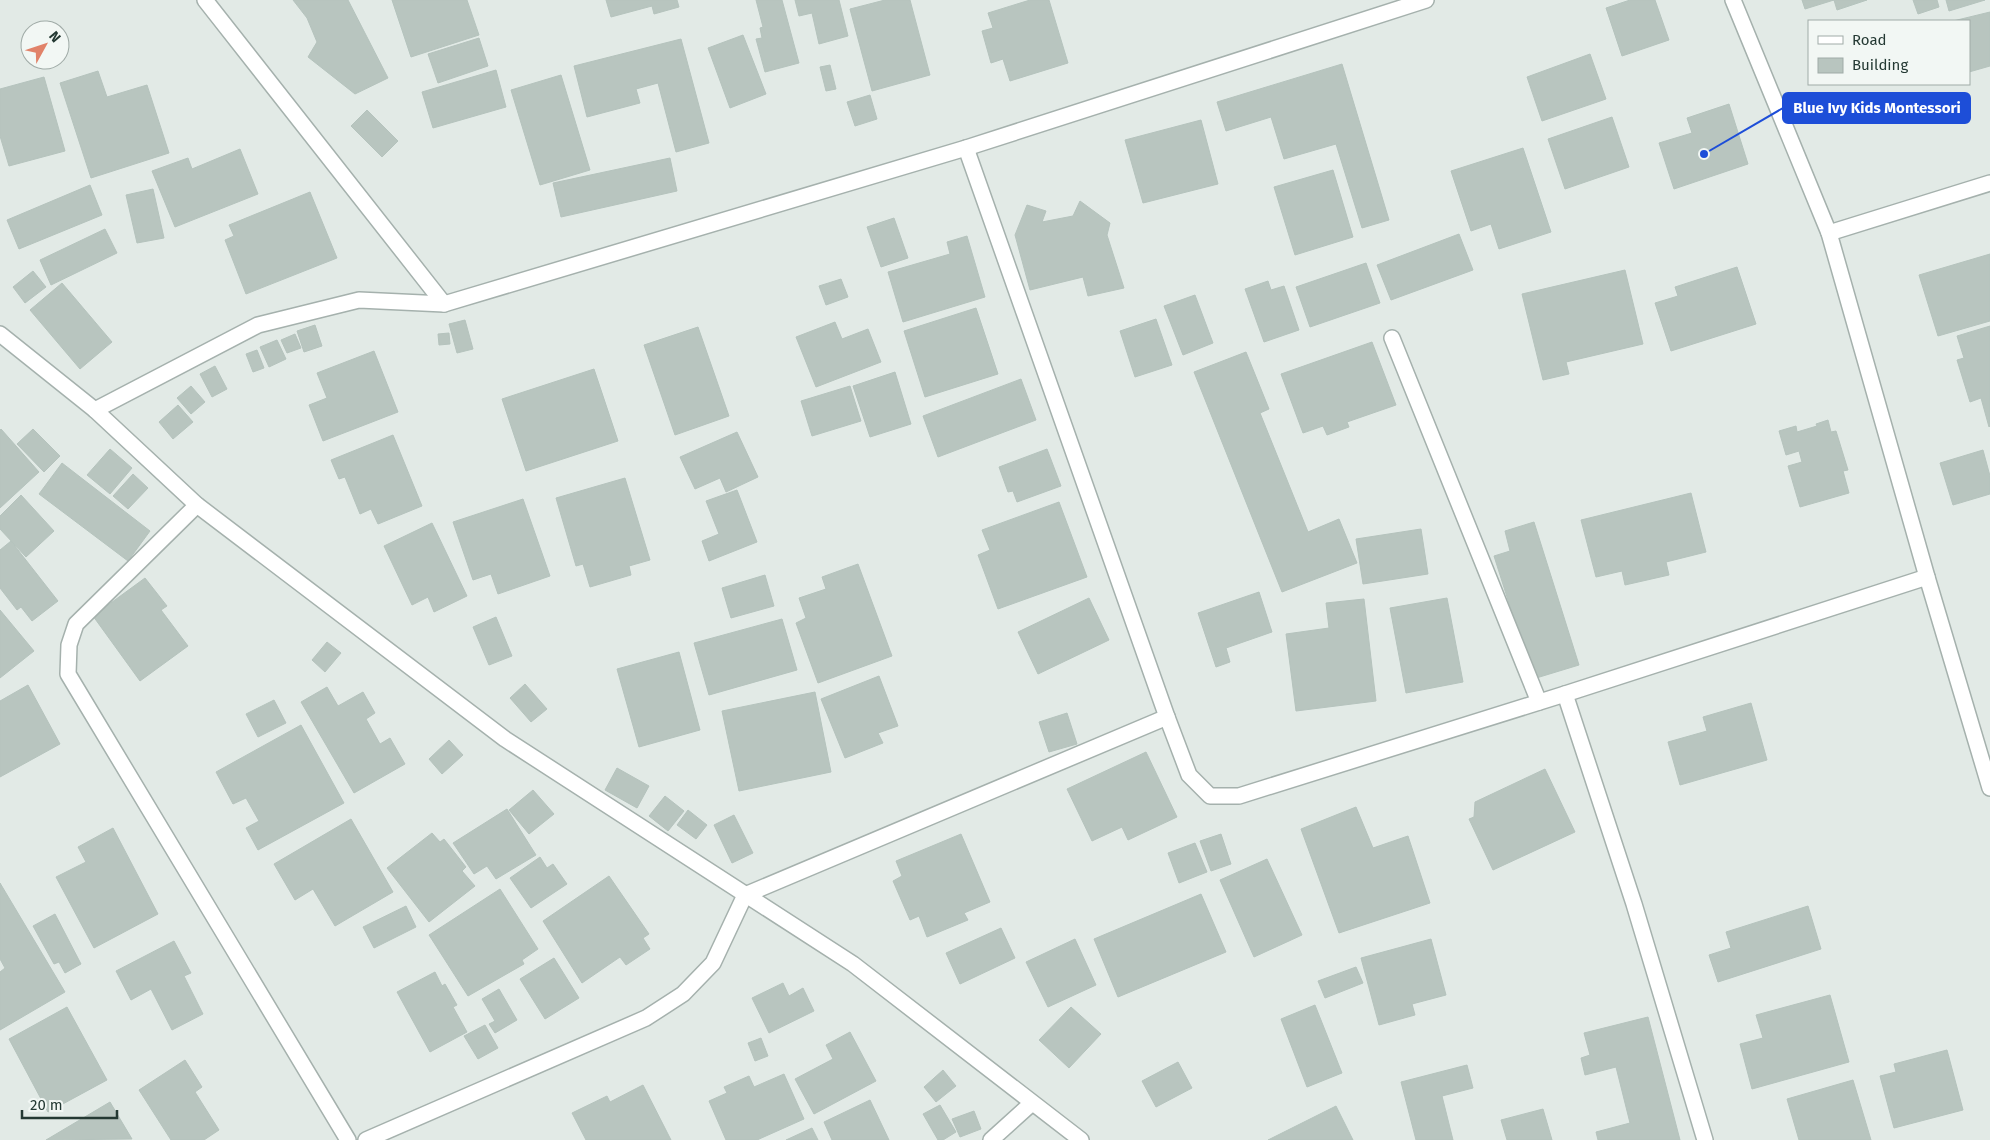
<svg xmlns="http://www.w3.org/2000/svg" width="1990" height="1140" font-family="'Fira Sans',sans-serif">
<rect width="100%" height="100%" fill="#e2eae6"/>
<g fill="#b8c5bf" stroke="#b5c3bd">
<path d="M293 0H348L388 78 355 94 308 57 317 42 307 18Z"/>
<path d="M392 0H467L479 35 411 57Z"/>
<path d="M606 0H677L679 7 654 14 652 6 611 17Z"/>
<path d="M756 0H782L799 63 765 72 756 39 762 38 760 28 763 27Z"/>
<path d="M795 0H839L848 36 819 44 812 13 799 16Z"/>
<path d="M885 0H910L930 75 872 91 850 9Z"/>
<path d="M1030 0H1049L1068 63 1010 81 1003 59 991 63 982 31 993 28 988 13Z"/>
<path d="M1630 0H1655L1669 40 1622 56 1606 8Z"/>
<path d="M1802 0H1867L1837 10 1834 0 1805 9Z"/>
<path d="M1913 0H1937L1939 7 1918 14Z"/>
<path d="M1946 0H1985L1949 11Z"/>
<path d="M1990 12V66L1969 72V21H1953Z"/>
<path d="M743 35 766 94 730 108 708 48Z"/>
<path d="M479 38 488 66 438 83 428 54Z"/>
<path d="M681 39 709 143 676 152 658 83 636 89 640 103 587 117 574 66Z"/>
<path d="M1590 54 1606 99 1542 121 1527 77Z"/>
<path d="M1342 64 1389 220 1362 228 1336 144 1284 159 1271 117 1226 131 1217 102Z"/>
<path d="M830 65 836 89 826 91 820 67Z"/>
<path d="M496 70 506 107 433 128 422 92Z"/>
<path d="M98 71 107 97 147 85 169 153 91 178 60 83Z"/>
<path d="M561 75 590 170 540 185 511 90Z"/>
<path d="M44 77 65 151 9 166 0 136V89Z"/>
<path d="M870 95 877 119 855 126 847 102Z"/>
<path d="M1729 104 1748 164 1674 189 1659 143 1692 133 1687 118Z"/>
<path d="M367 110 398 141 382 157 351 126Z"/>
<path d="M1612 117 1629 167 1565 189 1548 139Z"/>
<path d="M1201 120 1218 184 1143 203 1125 140Z"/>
<path d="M1523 148 1551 232 1499 249 1491 224 1471 231 1451 171Z"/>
<path d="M240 149 258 194 175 227 152 171 188 158 192 169Z"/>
<path d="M670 158 677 191 561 217 553 183Z"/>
<path d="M1333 170 1353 237 1295 255 1274 187Z"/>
<path d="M90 185 102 215 19 249 7 220Z"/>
<path d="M153 189 164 238 137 243 126 195Z"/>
<path d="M310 192 337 258 246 294 225 240 234 236 229 225Z"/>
<path d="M1080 201 1110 223 1107 235 1124 288 1088 296 1083 277 1030 290 1015 235 1027 205 1046 211 1042 222 1073 216Z"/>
<path d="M894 218 908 258 881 267 867 227Z"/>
<path d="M105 229 117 253 51 285 40 260Z"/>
<path d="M1459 234 1473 270 1391 300 1377 265Z"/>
<path d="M967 236 985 297 903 322 888 272 950 254 947 242Z"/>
<path d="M1990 254V321L1938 336 1919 275Z"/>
<path d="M1366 263 1380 303 1310 327 1296 287Z"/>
<path d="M1737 267 1756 324 1671 351 1655 303 1678 296 1675 287Z"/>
<path d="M1625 270 1643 344 1566 362 1569 374 1543 380 1522 294Z"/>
<path d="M33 271 46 287 25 303 13 287Z"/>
<path d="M841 279 848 297 826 305 819 286Z"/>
<path d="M1268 281 1271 290 1284 286 1299 330 1264 342 1245 289Z"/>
<path d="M62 283 112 342 80 369 30 310Z"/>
<path d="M1195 295 1213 343 1183 355 1164 306Z"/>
<path d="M976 308 998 374 925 397 904 331Z"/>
<path d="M1156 319 1172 365 1135 377 1120 331Z"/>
<path d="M465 320 473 349 457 353 449 324Z"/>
<path d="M835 322 842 339 868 329 881 362 816 387 796 337Z"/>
<path d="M315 325 322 346 304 352 297 331Z"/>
<path d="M1990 326V426L1989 427 1981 398 1970 402 1957 360 1964 358 1957 336Z"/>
<path d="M698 327 729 416 675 435 644 345Z"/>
<path d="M449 333 450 344 439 345 438 334Z"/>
<path d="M295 334 301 348 287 353 281 340Z"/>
<path d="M277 340 286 359 269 367 260 347Z"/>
<path d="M1372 342 1396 405 1347 422 1349 427 1327 435 1323 426 1303 433 1281 374Z"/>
<path d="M257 350 264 368 253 372 246 354Z"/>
<path d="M374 351 398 412 323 441 309 405 327 398 317 373Z"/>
<path d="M1246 352 1269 409 1260 413 1308 532 1339 519 1357 563 1282 592 1194 372Z"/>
<path d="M215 366 227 389 212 397 200 374Z"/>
<path d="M594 369 618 441 526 471 502 399Z"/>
<path d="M895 372 911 424 870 437 853 386Z"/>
<path d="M1021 379 1036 420 938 457 923 416Z"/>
<path d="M191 386 205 402 191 414 177 398Z"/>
<path d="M850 386 861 421 812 436 801 401Z"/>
<path d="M178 405 193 422 173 439 159 422Z"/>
<path d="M1828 420 1831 432 1836 431 1848 470 1843 471 1849 493 1800 507 1788 466 1802 462 1799 451 1786 455 1779 431 1796 426 1797 432 1817 426 1816 424Z"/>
<path d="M1 429 39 472 0 508V430Z"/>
<path d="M33 429 60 456 44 472 17 444Z"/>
<path d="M737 432 758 477 726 492 720 478 695 489 680 457Z"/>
<path d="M393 435 422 506 378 524 371 509 360 514 345 477 339 479 331 460Z"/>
<path d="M110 449 132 468 110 494 87 475Z"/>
<path d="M1047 449 1061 486 1017 502 1013 491 1008 492 999 467Z"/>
<path d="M1983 450 1990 476V494L1953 505 1940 463Z"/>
<path d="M62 463 150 531 128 561 39 494Z"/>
<path d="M133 474 148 488 128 509 113 496Z"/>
<path d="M625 478 650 560 629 566 631 575 590 587 583 564 576 566 556 498Z"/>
<path d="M737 490 757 542 709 561 702 541 719 534 706 501Z"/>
<path d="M1691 493 1706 552 1666 562 1669 575 1625 585 1622 571 1596 577 1581 520Z"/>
<path d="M21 495 54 531 26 557 0 529V516Z"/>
<path d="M523 499 550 576 498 594 491 574 473 580 453 522Z"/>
<path d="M1059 502 1087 577 998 609 978 555 990 550 982 530Z"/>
<path d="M1534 522 1579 665 1533 679 1494 556 1510 551 1505 531Z"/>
<path d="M432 523 467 596 434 612 428 597 412 605 384 546Z"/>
<path d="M1421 529 1428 574 1363 584 1356 539Z"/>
<path d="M11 541 58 601 32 621 21 607 17 610 0 588V550Z"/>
<path d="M858 564 892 656 818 683 796 623 806 618 799 598 826 589 822 577Z"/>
<path d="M765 575 774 606 731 618 722 588Z"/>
<path d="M145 578 167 606 161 610 188 646 140 681 93 616Z"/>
<path d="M1259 592 1272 632 1226 648 1230 662 1216 667 1198 613Z"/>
<path d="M1089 598 1109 640 1038 674 1018 632Z"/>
<path d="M1447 598 1463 682 1406 693 1390 608Z"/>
<path d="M1364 599 1376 701 1296 711 1286 634 1329 628 1326 603Z"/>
<path d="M0 610 34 651 0 678Z"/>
<path d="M496 617 512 656 489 665 473 627Z"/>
<path d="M782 619 797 670 709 695 694 643Z"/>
<path d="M327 642 341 653 325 672 312 660Z"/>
<path d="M679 652 700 730 639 747 617 669Z"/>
<path d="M879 676 898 726 878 733 883 743 845 758 821 699Z"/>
<path d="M525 684 547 709 531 722 510 698Z"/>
<path d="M28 685 60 744 0 777V701Z"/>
<path d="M327 687 338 706 363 692 375 713 366 719 380 744 390 738 405 764 354 793 301 702Z"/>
<path d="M815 692 831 772 739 791 722 711Z"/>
<path d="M274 700 286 723 258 737 246 714Z"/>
<path d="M1751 703 1767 760 1680 785 1668 742 1707 731 1703 717Z"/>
<path d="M1067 713 1077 744 1049 752 1039 722Z"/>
<path d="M301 725 344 803 258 850 246 828 259 821 246 798 233 804 216 772Z"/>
<path d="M449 740 463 755 442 774 429 759Z"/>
<path d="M1146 752 1177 817 1128 840 1122 827 1092 841 1067 789Z"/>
<path d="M617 768 649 786 637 808 605 790Z"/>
<path d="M1545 769 1575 832 1493 870 1469 819 1474 817 1475 802Z"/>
<path d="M533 790 554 814 529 834 509 810Z"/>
<path d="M665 796 684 811 668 831 649 816Z"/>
<path d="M1356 807 1373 848 1408 836 1430 903 1339 933 1301 829Z"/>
<path d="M507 809 536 855 496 879 487 866 474 874 453 843Z"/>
<path d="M688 810 707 825 696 839 677 825Z"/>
<path d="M734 815 753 853 732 863 714 825Z"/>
<path d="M351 819 393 892 335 926 313 889 295 900 274 864Z"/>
<path d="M113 828 158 914 94 948 56 877 86 862 78 847Z"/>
<path d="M432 833 440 842 444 839 466 867 462 871 475 886 429 922 387 868Z"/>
<path d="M961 834 990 902 964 913 968 920 927 937 919 916 910 920 893 881 902 876 896 861Z"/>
<path d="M1221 834 1231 864 1211 871 1200 841Z"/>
<path d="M1195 843 1207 872 1179 883 1168 853Z"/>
<path d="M540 857 547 868 553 864 567 884 531 908 510 878Z"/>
<path d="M1267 859 1302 935 1254 957 1220 880Z"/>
<path d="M609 876 649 934 643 938 650 949 626 965 620 957 582 983 543 921Z"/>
<path d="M0 883 65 992 0 1030V972L5 968 0 959Z"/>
<path d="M500 889 538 949 522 960 524 964 468 996 429 935Z"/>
<path d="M1201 894 1226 952 1118 997 1094 939Z"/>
<path d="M406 906 416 927 374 948 363 927Z"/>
<path d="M1808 906 1821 949 1718 982 1709 955 1731 948 1726 932Z"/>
<path d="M55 914 81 964 65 973 59 962 54 964 33 926Z"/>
<path d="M1001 928 1015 958 960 984 946 953Z"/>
<path d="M1075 939 1096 985 1048 1007 1026 962Z"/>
<path d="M1431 939 1446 995 1412 1004 1415 1015 1379 1025 1361 958Z"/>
<path d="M174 941 191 973 184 976 203 1014 172 1030 151 989 131 1000 116 971Z"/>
<path d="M554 958 579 998 545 1019 520 979Z"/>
<path d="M1356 967 1363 983 1325 998 1318 981Z"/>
<path d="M435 972 442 986 445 984 457 1005 453 1007 467 1032 430 1052 397 992Z"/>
<path d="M783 983 789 996 803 988 814 1011 769 1033 752 998Z"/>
<path d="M499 989 517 1020 495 1033 489 1024 495 1021 482 999Z"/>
<path d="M1830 995 1849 1062 1752 1089 1740 1044 1763 1038 1756 1015Z"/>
<path d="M1315 1005 1342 1073 1307 1087 1281 1019Z"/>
<path d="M67 1007 107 1080 48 1112 9 1039Z"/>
<path d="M1071 1007 1101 1034 1069 1068 1039 1040Z"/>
<path d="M1648 1017 1680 1140H1598L1596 1132 1630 1123 1616 1067 1585 1075 1581 1058 1590 1055 1584 1033Z"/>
<path d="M485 1025 498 1048 478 1059 464 1036Z"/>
<path d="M850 1032 876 1081 814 1114 795 1079 833 1059 826 1045Z"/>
<path d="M761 1038 768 1056 755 1061 748 1043Z"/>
<path d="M1947 1050 1963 1110 1894 1128 1880 1076 1896 1072 1894 1064Z"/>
<path d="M185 1060 202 1087 195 1092 219 1130 204 1140H171L139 1090Z"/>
<path d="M1178 1062 1192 1088 1156 1107 1142 1081Z"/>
<path d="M1467 1065 1473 1088 1442 1096 1453 1140H1416L1401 1082Z"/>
<path d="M943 1070 956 1086 936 1102 924 1087Z"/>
<path d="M784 1074 804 1119 757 1140H726L709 1101 727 1093 724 1087 749 1076 754 1087Z"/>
<path d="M1853 1080 1871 1140H1799L1787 1099Z"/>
<path d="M643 1085 671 1140H586L572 1113 607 1096 610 1102Z"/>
<path d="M870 1100 889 1140H832L824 1122Z"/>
<path d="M110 1102 132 1139 46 1140Z"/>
<path d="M940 1105 956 1132 943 1140H938L923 1114Z"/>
<path d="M1336 1106 1353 1140H1268Z"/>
<path d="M1543 1109 1552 1140H1507L1501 1120Z"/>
<path d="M974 1111 981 1129 960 1137 952 1119Z"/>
<path d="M812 1128 818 1140H786Z"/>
</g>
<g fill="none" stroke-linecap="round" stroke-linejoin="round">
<g stroke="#a5b1ad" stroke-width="18">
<g id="street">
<path d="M205 0 444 304"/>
<path d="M1733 0 1829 233 1927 577 1990 788"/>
<path d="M966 148 1167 717 1189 775 1210 796H1239L1565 694"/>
<path d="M1829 233 1990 183"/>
<path d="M0 334 95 410 197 505 505 739 853 964 1081 1140"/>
<path d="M1392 338 1539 702"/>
<path d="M95 410 258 325 359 300 444 304 966 148 1426 0"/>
<path d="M197 505 76 624 69 645 68 674 348 1140"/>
<path d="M366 1140 646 1018 683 994 713 963 745 895 1167 717"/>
<path d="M991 1140 1032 1103"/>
<path d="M1705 1140 1634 904 1565 694 1927 577"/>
</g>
</g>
<use href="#street" stroke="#fff" stroke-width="15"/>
</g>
<path fill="none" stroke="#1d4ed8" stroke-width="2" d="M1704 154L1783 108"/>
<circle fill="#1d4ed8" stroke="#f2f7f4" stroke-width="2" cx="1704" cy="154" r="5"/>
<rect fill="#1d4ed8" stroke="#1d4ed8" stroke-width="2" x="1783" y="93" width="187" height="30" rx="5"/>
<g font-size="15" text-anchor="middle" font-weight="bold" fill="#fff">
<text x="1877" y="113">Blue Ivy Kids Montessori</text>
</g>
<rect x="1808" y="20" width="162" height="65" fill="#f2f7f4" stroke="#a0aba7"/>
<rect x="1818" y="36" width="25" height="8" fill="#ffffff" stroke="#a0aba7"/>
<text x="1852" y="45" font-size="15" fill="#243933">Road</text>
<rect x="1818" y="58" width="25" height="15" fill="#b8c5bf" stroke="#a0aba7"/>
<text x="1852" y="70" font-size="15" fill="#243933">Building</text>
<g transform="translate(45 45) rotate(50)"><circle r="24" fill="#f2f7f4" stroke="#a0aba7"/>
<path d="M0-4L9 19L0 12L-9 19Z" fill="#e18269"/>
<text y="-8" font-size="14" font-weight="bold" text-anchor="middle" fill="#243933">N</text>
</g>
<path d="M22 1110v8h95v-8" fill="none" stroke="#243933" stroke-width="2.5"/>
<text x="30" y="1110" font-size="15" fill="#243933" stroke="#f2f7f4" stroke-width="4" paint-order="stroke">20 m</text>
</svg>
